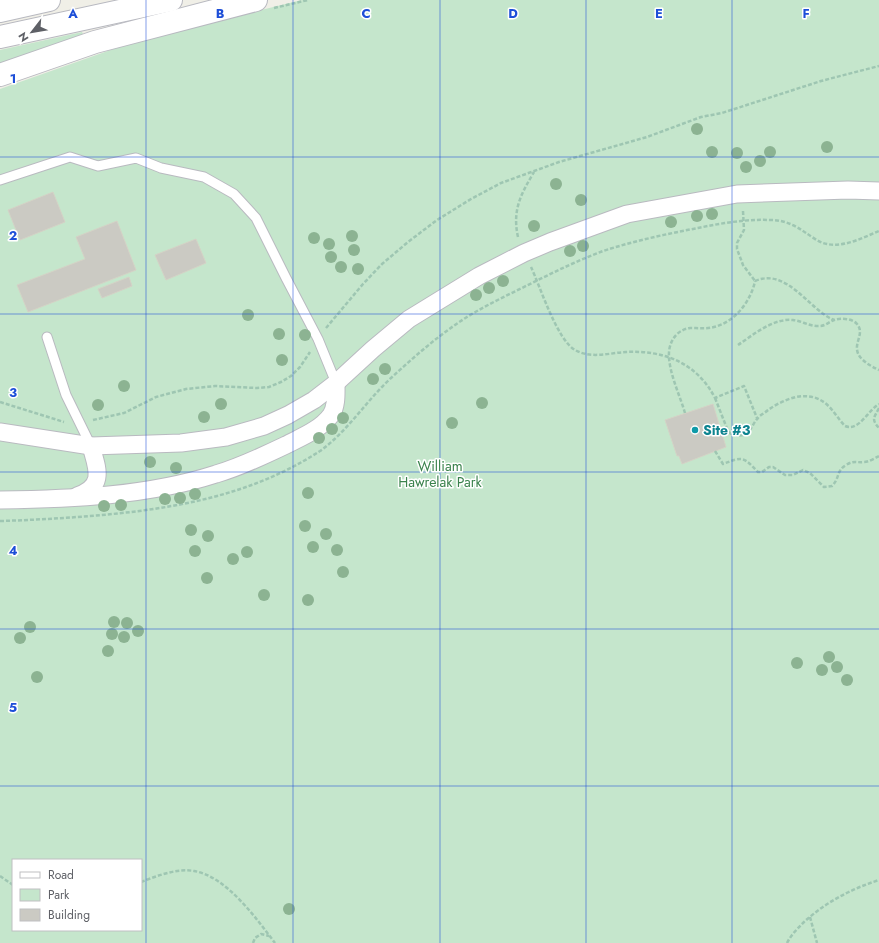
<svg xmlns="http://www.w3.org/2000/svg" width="879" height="943" font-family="Jost,sans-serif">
<rect width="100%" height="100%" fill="#f0efe7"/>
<g fill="#c5e6cc" fill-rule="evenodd">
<path d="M302 0H879V943H0V89L136 41ZM13 860H141V930H13Z"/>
<path d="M82 32 85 38 0 67V50Z"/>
</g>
<g fill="#cbcac3" stroke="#d4d3c6">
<path d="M53 192 65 222 20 240 8 210Z"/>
<path d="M117 221 136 270 28 312 17 285 85 259 76 237Z"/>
<path d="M196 239 206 263 166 280 155 255Z"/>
<path d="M129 277 132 286 102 298 98 289Z"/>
<path d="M713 404 726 447 682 464 679 456H677L665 420Z"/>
</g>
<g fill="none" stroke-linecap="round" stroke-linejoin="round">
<g stroke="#b9bac0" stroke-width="11">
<g id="lane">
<path d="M0 180 70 157 98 166 136 158 161 168 204 177 234 194 256 218 286 278 318 339 336 383"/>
<path d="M47 337 66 395 91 446"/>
</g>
</g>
<g stroke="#b9bac0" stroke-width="19">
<g id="street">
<path d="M0 432 91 446 181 443 226 437 264 426 288 415 314 400 336 383 373 349 409 319 479 276 524 253 550 242 627 214 737 194 848 190 879 191"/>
<path d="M77 496C106 486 97 468 91 446"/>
<path d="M0 500C71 499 148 496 216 474 240 467 263 456 286 445 301 437 320 430 331 415 337 406 336 393 336 383"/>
</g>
</g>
<g stroke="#b8b9c0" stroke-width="24">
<g id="secondary">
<path d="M0 11 49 0"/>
<path d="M0 37 171 0"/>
<path d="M0 75 95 42 256 0"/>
</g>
</g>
<g stroke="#9ec6b2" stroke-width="2.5" stroke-dasharray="4 2" stroke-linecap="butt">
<path d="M274 8 308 0"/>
<path d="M743 211 744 230 737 243V249L743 265 755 281"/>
<path d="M518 237C512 210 521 194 534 172"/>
<path d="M531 267C540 286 557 340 575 350 591 359 609 353 626 352 664 350 697 363 715 398L744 386 757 418"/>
<path d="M755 281C787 267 809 310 834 320"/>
<path d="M326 328 363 284 382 264 408 242 437 220 471 199 501 183 559 162 647 137 701 117 722 113 821 81 879 66"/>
<path d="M738 345C753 335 773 318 793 320 802 321 811 327 820 326 825 326 829 322 834 320 840 318 852 318 857 324 869 338 838 351 879 370"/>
<path d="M715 398 728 431C730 434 732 435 736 435 750 438 751 425 758 418 760 415 765 413 768 410 784 399 807 389 825 403 833 409 838 419 845 426 859 432 868 410 879 404"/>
<path d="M0 402 64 422"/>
<path d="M879 408C874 418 871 419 879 428"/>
<path d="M685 413C680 396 670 375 669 357 668 344 675 330 690 328 698 328 706 329 714 327 735 322 751 301 755 281"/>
<path d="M93 420 124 413 156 397 186 389 215 386 257 388 269 387 281 382 291 376 300 367 310 352"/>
<path d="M715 451 723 464C744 456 743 457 758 472H762L769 467H773L785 475H793L803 470 810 473 824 487 832 486C840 478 836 471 846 465 854 460 857 463 864 462 869 462 875 458 879 456"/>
<path d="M0 521C34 520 68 518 102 515 179 508 254 494 320 451 348 431 366 401 391 378 415 356 440 334 467 317 488 304 510 294 532 283 556 271 579 260 603 251 634 241 666 234 698 228 722 223 746 219 771 220 784 220 795 225 806 233 811 236 817 241 823 243 842 249 862 238 879 231"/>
<path d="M0 876 13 885"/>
<path d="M141 882C157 876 176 868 194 871 226 876 256 918 275 943"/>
<path d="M810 917 817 943"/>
<path d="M253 943 255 938 261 934 269 936"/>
<path d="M787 943C791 935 798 928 804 922 826 902 851 889 879 880"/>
</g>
<use href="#lane" stroke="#fff" stroke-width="9"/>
<use href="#street" stroke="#fff" stroke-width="17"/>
<use href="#secondary" stroke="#fff" stroke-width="22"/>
</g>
<g fill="#8cb392">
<circle cx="697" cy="129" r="6"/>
<circle cx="827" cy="147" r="6"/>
<circle cx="712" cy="152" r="6"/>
<circle cx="770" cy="152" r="6"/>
<circle cx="737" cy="153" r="6"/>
<circle cx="760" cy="161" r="6"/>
<circle cx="746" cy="167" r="6"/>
<circle cx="556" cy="184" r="6"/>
<circle cx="581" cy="200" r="6"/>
<circle cx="712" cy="214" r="6"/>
<circle cx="697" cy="216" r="6"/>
<circle cx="671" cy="222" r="6"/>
<circle cx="534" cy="226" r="6"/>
<circle cx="352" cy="236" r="6"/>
<circle cx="314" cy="238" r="6"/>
<circle cx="329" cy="244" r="6"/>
<circle cx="583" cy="246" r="6"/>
<circle cx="354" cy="250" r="6"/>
<circle cx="570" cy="251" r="6"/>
<circle cx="331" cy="257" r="6"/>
<circle cx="341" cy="267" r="6"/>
<circle cx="358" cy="269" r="6"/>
<circle cx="503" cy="281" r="6"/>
<circle cx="489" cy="288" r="6"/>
<circle cx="476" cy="295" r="6"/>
<circle cx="248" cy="315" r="6"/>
<circle cx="279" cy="334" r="6"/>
<circle cx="305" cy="335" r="6"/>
<circle cx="282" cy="360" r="6"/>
<circle cx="385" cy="369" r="6"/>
<circle cx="373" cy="379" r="6"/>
<circle cx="124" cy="386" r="6"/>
<circle cx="482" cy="403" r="6"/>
<circle cx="221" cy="404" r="6"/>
<circle cx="98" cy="405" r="6"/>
<circle cx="204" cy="417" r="6"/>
<circle cx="343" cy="418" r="6"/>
<circle cx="452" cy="423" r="6"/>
<circle cx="332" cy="429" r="6"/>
<circle cx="319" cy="438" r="6"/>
<circle cx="150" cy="462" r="6"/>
<circle cx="176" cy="468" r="6"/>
<circle cx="308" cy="493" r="6"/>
<circle cx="195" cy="494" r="6"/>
<circle cx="180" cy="498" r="6"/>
<circle cx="165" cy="499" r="6"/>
<circle cx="121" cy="505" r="6"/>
<circle cx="104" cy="506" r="6"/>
<circle cx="305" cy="526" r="6"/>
<circle cx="191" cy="530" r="6"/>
<circle cx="326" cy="534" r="6"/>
<circle cx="208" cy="536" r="6"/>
<circle cx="313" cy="547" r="6"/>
<circle cx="337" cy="550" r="6"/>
<circle cx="195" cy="551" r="6"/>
<circle cx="247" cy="552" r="6"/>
<circle cx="233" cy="559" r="6"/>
<circle cx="343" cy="572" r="6"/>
<circle cx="207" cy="578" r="6"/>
<circle cx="264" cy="595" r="6"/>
<circle cx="308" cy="600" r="6"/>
<circle cx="114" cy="622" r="6"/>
<circle cx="127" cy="623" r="6"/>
<circle cx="30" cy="627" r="6"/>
<circle cx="138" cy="631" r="6"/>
<circle cx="112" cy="634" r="6"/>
<circle cx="124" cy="637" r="6"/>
<circle cx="20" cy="638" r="6"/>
<circle cx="108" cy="651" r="6"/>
<circle cx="829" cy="657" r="6"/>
<circle cx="797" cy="663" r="6"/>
<circle cx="837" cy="667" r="6"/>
<circle cx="822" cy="670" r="6"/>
<circle cx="37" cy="677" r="6"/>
<circle cx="847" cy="680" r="6"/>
<circle cx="289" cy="909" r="6"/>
</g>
<path fill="none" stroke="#1d4ed8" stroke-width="1" stroke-opacity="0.55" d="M146 0V943M293 0V943M440 0V943M586 0V943M732 0V943M0 157H879M0 314H879M0 472H879M0 629H879M0 786H879"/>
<circle fill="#0f9aa8" stroke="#fff" stroke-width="1.5" cx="695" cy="430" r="4"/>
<g text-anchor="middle" stroke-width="3" stroke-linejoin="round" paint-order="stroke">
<g font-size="14" font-weight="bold" fill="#0d838f" stroke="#fff" text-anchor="start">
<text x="703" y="435">Site #3</text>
</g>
<g font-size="14" fill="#3a824c" stroke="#fff">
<text x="440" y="471">William<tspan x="440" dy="16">Hawrelak Park</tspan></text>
</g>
</g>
<g font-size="13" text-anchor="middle" font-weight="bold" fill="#1d4ed8" stroke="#fff" stroke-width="3" stroke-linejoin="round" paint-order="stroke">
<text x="73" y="18">A</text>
<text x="220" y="18">B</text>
<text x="366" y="18">C</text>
<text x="513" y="18">D</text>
<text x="659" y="18">E</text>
<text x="806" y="18">F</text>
<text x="13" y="83">1</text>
<text x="13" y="240">2</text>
<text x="13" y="397">3</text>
<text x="13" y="555">4</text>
<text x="13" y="712">5</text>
</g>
<rect x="12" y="859" width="130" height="72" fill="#ffffff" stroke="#bfbfc2"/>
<rect x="20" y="872" width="20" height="6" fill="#ffffff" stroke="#bfbfc2"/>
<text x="48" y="879" font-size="12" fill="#5e6066">Road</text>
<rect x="20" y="889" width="20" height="12" fill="#c5e6cc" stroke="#bfbfc2"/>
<text x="48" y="899" font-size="12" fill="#5e6066">Park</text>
<rect x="20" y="909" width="20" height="12" fill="#cbcac3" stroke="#bfbfc2"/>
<text x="48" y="919" font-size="12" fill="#5e6066">Building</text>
<g transform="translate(32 32) rotate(239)" stroke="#ffffff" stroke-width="3" paint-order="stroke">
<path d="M0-3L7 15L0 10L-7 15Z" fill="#5e6066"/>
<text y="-6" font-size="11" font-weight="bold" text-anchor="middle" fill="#5e6066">N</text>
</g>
</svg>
